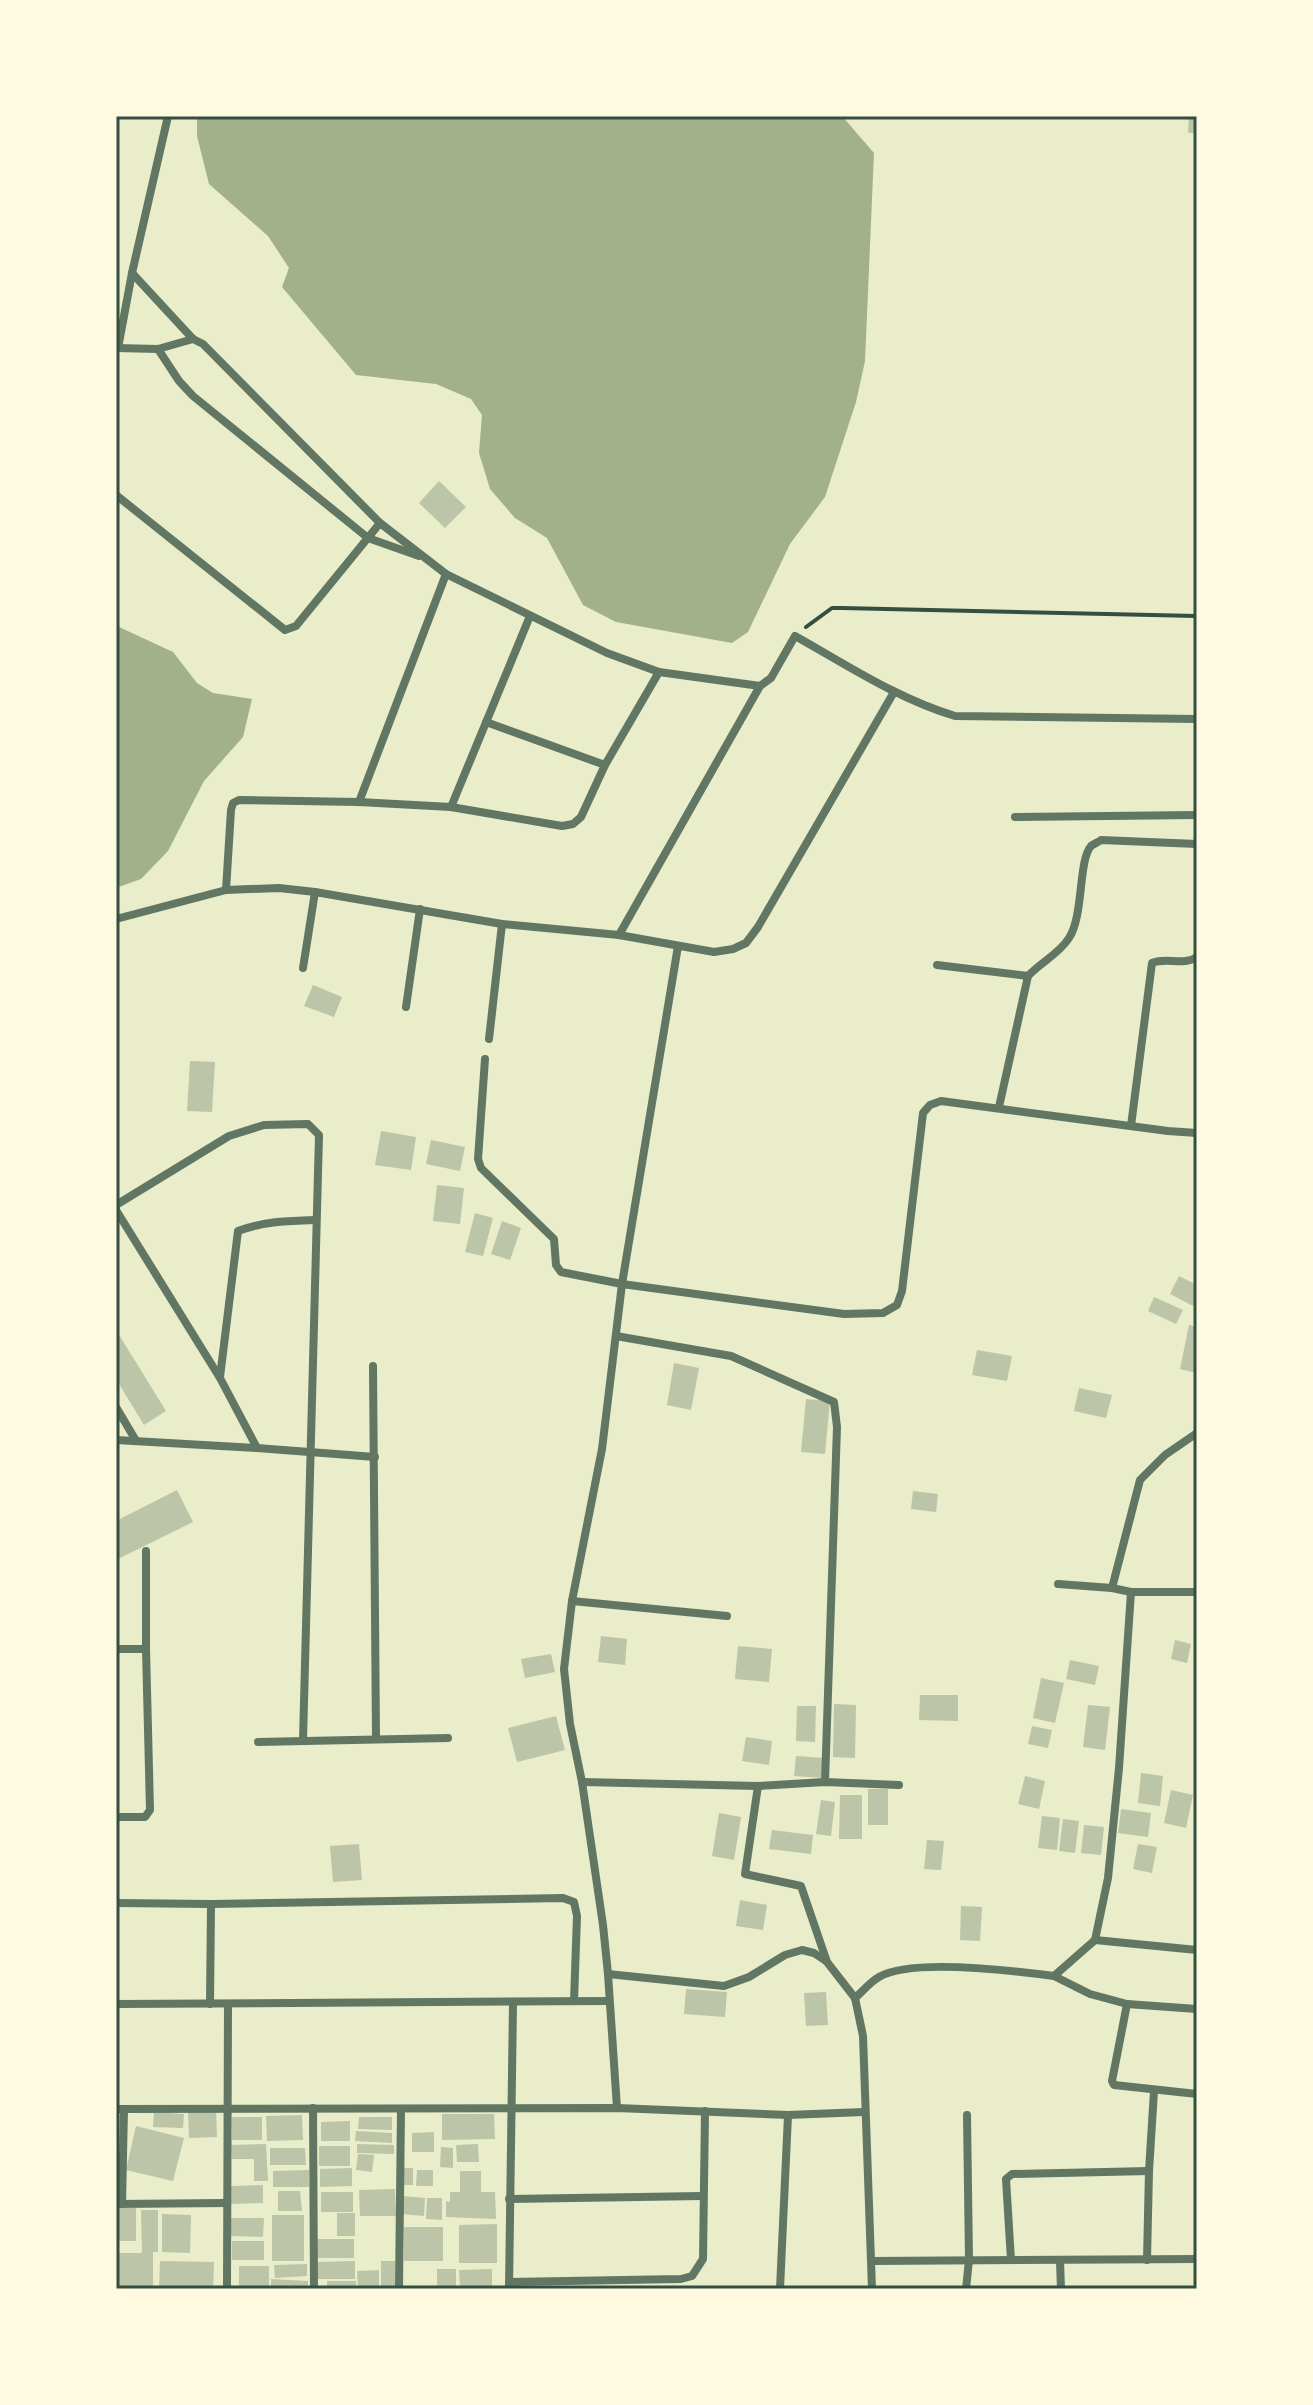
<svg xmlns="http://www.w3.org/2000/svg" width="1313" height="2405" font-family="'DejaVu Sans',sans-serif">
<rect width="100%" height="100%" fill="#e9edc9"/>
<g fill="#a3b18a">
<path d="M197 116H842L874 153 865 361 856 402 825 497 790 544 748 632 732 643 616 622 583 605 547 538 515 518 490 489 479 453 482 415 471 399 436 384 356 375 282 287 289 268 268 236 209 184 197 136Z"/>
<path d="M116 619 119 627 173 652 197 683 213 693 252 699 243 737 204 781 168 851 141 879 116 888Z"/>
</g>
<g fill="#bcc5a7">
<path d="M1189 116H1197V133H1188Z"/>
<path d="M439 481 466 507 445 528 419 503Z"/>
<path d="M313 985 342 997 334 1017 304 1006Z"/>
<path d="M190 1061 215 1062 212 1112 187 1111Z"/>
<path d="M381 1131 416 1137 411 1170 375 1165Z"/>
<path d="M431 1140 465 1147 460 1171 426 1164Z"/>
<path d="M437 1185 464 1188 460 1224 433 1221Z"/>
<path d="M475 1213 493 1218 483 1256 465 1252Z"/>
<path d="M502 1221 521 1228 510 1260 491 1254Z"/>
<path d="M1179 1276 1197 1285V1299L1193 1306 1170 1294Z"/>
<path d="M1154 1297 1183 1310 1176 1324 1148 1311Z"/>
<path d="M1189 1325 1197 1327V1373L1180 1369Z"/>
<path d="M116 1330 166 1411 144 1425 116 1379Z"/>
<path d="M977 1350 1012 1356 1007 1381 972 1375Z"/>
<path d="M674 1363 699 1368 691 1410 667 1405Z"/>
<path d="M1079 1388 1112 1395 1106 1418 1074 1411Z"/>
<path d="M806 1399 830 1401 825 1454 801 1452Z"/>
<path d="M177 1490 193 1522 116 1560V1521Z"/>
<path d="M913 1491 938 1494 936 1512 911 1509Z"/>
<path d="M601 1636 627 1639 625 1665 598 1662Z"/>
<path d="M1175 1640 1191 1644 1187 1663 1171 1659Z"/>
<path d="M738 1646 772 1649 769 1682 735 1679Z"/>
<path d="M551 1654 555 1672 525 1678 521 1659Z"/>
<path d="M1070 1660 1099 1666 1095 1685 1066 1679Z"/>
<path d="M1041 1678 1064 1683 1055 1723 1033 1718Z"/>
<path d="M920 1695H958V1721L919 1720Z"/>
<path d="M834 1704 856 1705 855 1758 833 1757Z"/>
<path d="M1088 1705 1110 1707 1105 1750 1083 1747Z"/>
<path d="M797 1706H816L815 1742 796 1741Z"/>
<path d="M556 1716 565 1750 517 1762 508 1728Z"/>
<path d="M1032 1726 1052 1730 1048 1748 1028 1744Z"/>
<path d="M746 1737 772 1741 769 1765 742 1761Z"/>
<path d="M796 1756 824 1758 822 1778 794 1776Z"/>
<path d="M1141 1773 1163 1776 1160 1806 1138 1803Z"/>
<path d="M1025 1776 1045 1781 1039 1809 1018 1804Z"/>
<rect x="868" y="1789" width="20" height="36"/>
<path d="M1171 1790 1193 1795 1186 1828 1164 1823Z"/>
<path d="M840 1795H862V1839H839Z"/>
<path d="M821 1800 835 1802 831 1836 816 1834Z"/>
<path d="M1121 1809 1151 1813 1148 1837 1118 1833Z"/>
<path d="M719 1813 741 1817 734 1860 712 1856Z"/>
<path d="M1042 1816 1060 1818 1057 1850 1038 1848Z"/>
<path d="M1063 1819 1079 1821 1075 1853 1059 1851Z"/>
<path d="M1084 1825 1104 1827 1101 1855 1081 1853Z"/>
<path d="M772 1830 813 1835 811 1854 769 1849Z"/>
<path d="M927 1840 944 1841 941 1870 924 1869Z"/>
<path d="M359 1844 362 1880 333 1882 330 1846Z"/>
<path d="M1138 1844 1157 1847 1152 1873 1133 1869Z"/>
<path d="M740 1900 767 1905 763 1930 736 1926Z"/>
<path d="M961 1906 982 1907 980 1941 960 1940Z"/>
<path d="M686 1989 727 1992 725 2017 684 2014Z"/>
<path d="M826 1992 828 2025 806 2026 804 1993Z"/>
<path d="M216 2110 217 2137 189 2138 188 2111Z"/>
<path d="M154 2112 184 2114 183 2128 153 2127Z"/>
<path d="M442 2114H494L495 2139 442 2140Z"/>
<path d="M302 2115 303 2140 267 2141 266 2116Z"/>
<rect x="232" y="2117" width="30" height="23"/>
<path d="M359 2117H392V2130L358 2129Z"/>
<path d="M350 2121V2141H321V2122Z"/>
<path d="M136 2126 184 2138 173 2181 126 2170Z"/>
<path d="M356 2131 392 2133V2143L355 2141Z"/>
<path d="M434 2132V2152H412V2133Z"/>
<path d="M266 2144 268 2181H254V2159H232L231 2145Z"/>
<path d="M357 2144 394 2145V2154L357 2153Z"/>
<path d="M478 2144 479 2162H457L456 2145Z"/>
<rect x="319" y="2146" width="31" height="20"/>
<path d="M441 2147 453 2148V2168L440 2167Z"/>
<path d="M270 2148H305L306 2165H270Z"/>
<path d="M358 2154 374 2155 372 2172 356 2170Z"/>
<path d="M352 2168V2186L320 2187V2169Z"/>
<rect x="402" y="2168" width="11" height="17"/>
<path d="M309 2170V2187H273V2171Z"/>
<path d="M417 2170H433V2186H416Z"/>
<path d="M460 2171H481V2192H495L496 2219 446 2217V2201L450 2202V2192H460Z"/>
<path d="M263 2185V2203L231 2204V2186Z"/>
<path d="M395 2189 396 2216H360L359 2190Z"/>
<path d="M278 2191H300L302 2211H278Z"/>
<rect x="321" y="2192" width="32" height="20"/>
<path d="M403 2196 425 2198 424 2216 402 2214Z"/>
<path d="M427 2198H442V2220L426 2219Z"/>
<rect x="116" y="2208" width="20" height="33"/>
<path d="M141 2210H158V2252H153V2289H116V2253H142Z"/>
<rect x="337" y="2213" width="18" height="23"/>
<path d="M162 2214 191 2215 190 2253 162 2252Z"/>
<rect x="272" y="2215" width="32" height="46"/>
<path d="M231 2218H264L263 2237 230 2236Z"/>
<path d="M497 2224V2263H459V2225Z"/>
<rect x="404" y="2227" width="39" height="34"/>
<path d="M316 2239H354V2258H317Z"/>
<rect x="232" y="2241" width="32" height="19"/>
<path d="M160 2261 214 2262 213 2289H159Z"/>
<path d="M355 2261V2279H317V2262Z"/>
<path d="M381 2261H395L396 2289H381Z"/>
<path d="M307 2264V2276L275 2278 274 2265Z"/>
<rect x="239" y="2266" width="30" height="23"/>
<rect x="437" y="2269" width="19" height="20"/>
<path d="M492 2269V2289H460L459 2270Z"/>
<path d="M379 2270V2289H358L357 2271Z"/>
<path d="M271 2279 308 2281V2289H271Z"/>
<rect x="327" y="2281" width="29" height="8"/>
</g>
<g fill="none" stroke-linecap="round" stroke-linejoin="round">
<path stroke="#344e41" stroke-width="4" d="M806 627 832 608H842L1197 616"/>
<g stroke="#617663" stroke-width="8">
<path d="M132 273 193 339 203 344 380 523 446 574 607 653 659 672 760 686 771 678 795 636C847 665 898 699 955 716L1197 719"/>
<path d="M116 348 158 349 193 339"/>
<path d="M118 348 132 273 168 116"/>
<path d="M158 349 179 381 193 396 368 538 419 556"/>
<path d="M116 495 285 630 296 626 380 523"/>
<path d="M486 722 605 765"/>
<path d="M359 802 446 574"/>
<path d="M451 807 530 616"/>
<path d="M1015 817 1197 815"/>
<path d="M226 890 231 810 233 803 239 800 359 802 451 807 562 826 573 824 581 817 605 765 659 672"/>
<path d="M116 919 226 890 279 888 315 892 502 924 619 935 714 952 733 949 746 943 758 927 894 692"/>
<path d="M619 935 760 686"/>
<path d="M937 965 1028 976"/>
<path d="M303 968 315 892"/>
<path d="M406 1007 420 909"/>
<path d="M489 1039 502 924"/>
<path d="M485 1059 478 1159 481 1168 554 1239 556 1265 561 1272 622 1284 844 1314 883 1313 897 1305 902 1291 923 1113 930 1105 941 1101 1168 1131 1197 1133"/>
<path d="M999 1107 1028 976C1041 962 1059 954 1069 938 1084 915 1078 861 1091 846 1092 845 1100 841 1101 840L1197 844"/>
<path d="M1131 1126 1152 963C1166 957 1184 966 1197 957"/>
<path d="M116 1205 229 1136 264 1125 308 1124 319 1135 303 1740"/>
<path d="M116 1210 220 1378 257 1448 375 1457"/>
<path d="M616 1336 731 1356 834 1402 837 1427 825 1782"/>
<path d="M373 1366 376 1738"/>
<path d="M220 1377 238 1231C264 1221 289 1221 316 1220"/>
<path d="M116 1407 135 1439"/>
<path d="M116 1440 257 1448"/>
<path d="M1058 1584 1112 1588 1131 1592H1197"/>
<path d="M1112 1588 1140 1480 1165 1455 1197 1433"/>
<path d="M572 1601 727 1616"/>
<path d="M116 1649H146"/>
<path d="M258 1742 448 1738"/>
<path d="M582 1782 758 1786 825 1782 899 1785"/>
<path d="M758 1786 745 1874 801 1886 827 1962 855 1998"/>
<path d="M116 1817H145L150 1810 146 1649V1551"/>
<path d="M116 1903 211 1904 563 1898 574 1902 577 1916 574 2001"/>
<path d="M1095 1940 1197 1950"/>
<path d="M608 1974 724 1986 749 1977 785 1955 802 1950 814 1953 826 1961"/>
<path d="M1054 1976 1090 1994 1127 2004 1197 2009"/>
<path d="M116 2004 609 2001"/>
<path d="M210 2004 211 1904"/>
<path d="M1127 2004 1112 2081 1114 2085 1197 2094"/>
<path d="M313 2108 314 2289"/>
<path d="M617 2108 608 1974 603 1925 582 1782 570 1724 564 1669 572 1601 602 1449 622 1284 678 946"/>
<path d="M116 2109 617 2108 788 2115 864 2112"/>
<path d="M509 2199 703 2196"/>
<path d="M116 2204 226 2203"/>
<path d="M122 2204 124 2109"/>
<path d="M1011 2260 1006 2179 1012 2174 1149 2171"/>
<path d="M1147 2260 1149 2171 1154 2091"/>
<path d="M872 2261 1197 2259"/>
<path d="M1060 2261 1061 2289"/>
<path d="M509 2282 681 2279 692 2276 703 2259 705 2111"/>
<path d="M227 2289 228 2004"/>
<path d="M399 2289 401 2109"/>
<path d="M509 2289 513 2003"/>
<path d="M780 2289 788 2115"/>
<path d="M872 2289 863 2036 855 1998C863 1991 870 1982 879 1977 911 1958 1016 1971 1054 1976L1095 1940 1108 1878 1119 1768 1131 1592"/>
<path d="M966 2289 969 2260 967 2115"/>
</g>
</g>
<rect width="1313" height="2405" fill="none" stroke="#fefae0" stroke-width="236"/>
<rect x="118" y="118" width="1077" height="2169" fill="none" stroke="#344e41" stroke-width="3"/>
</svg>
